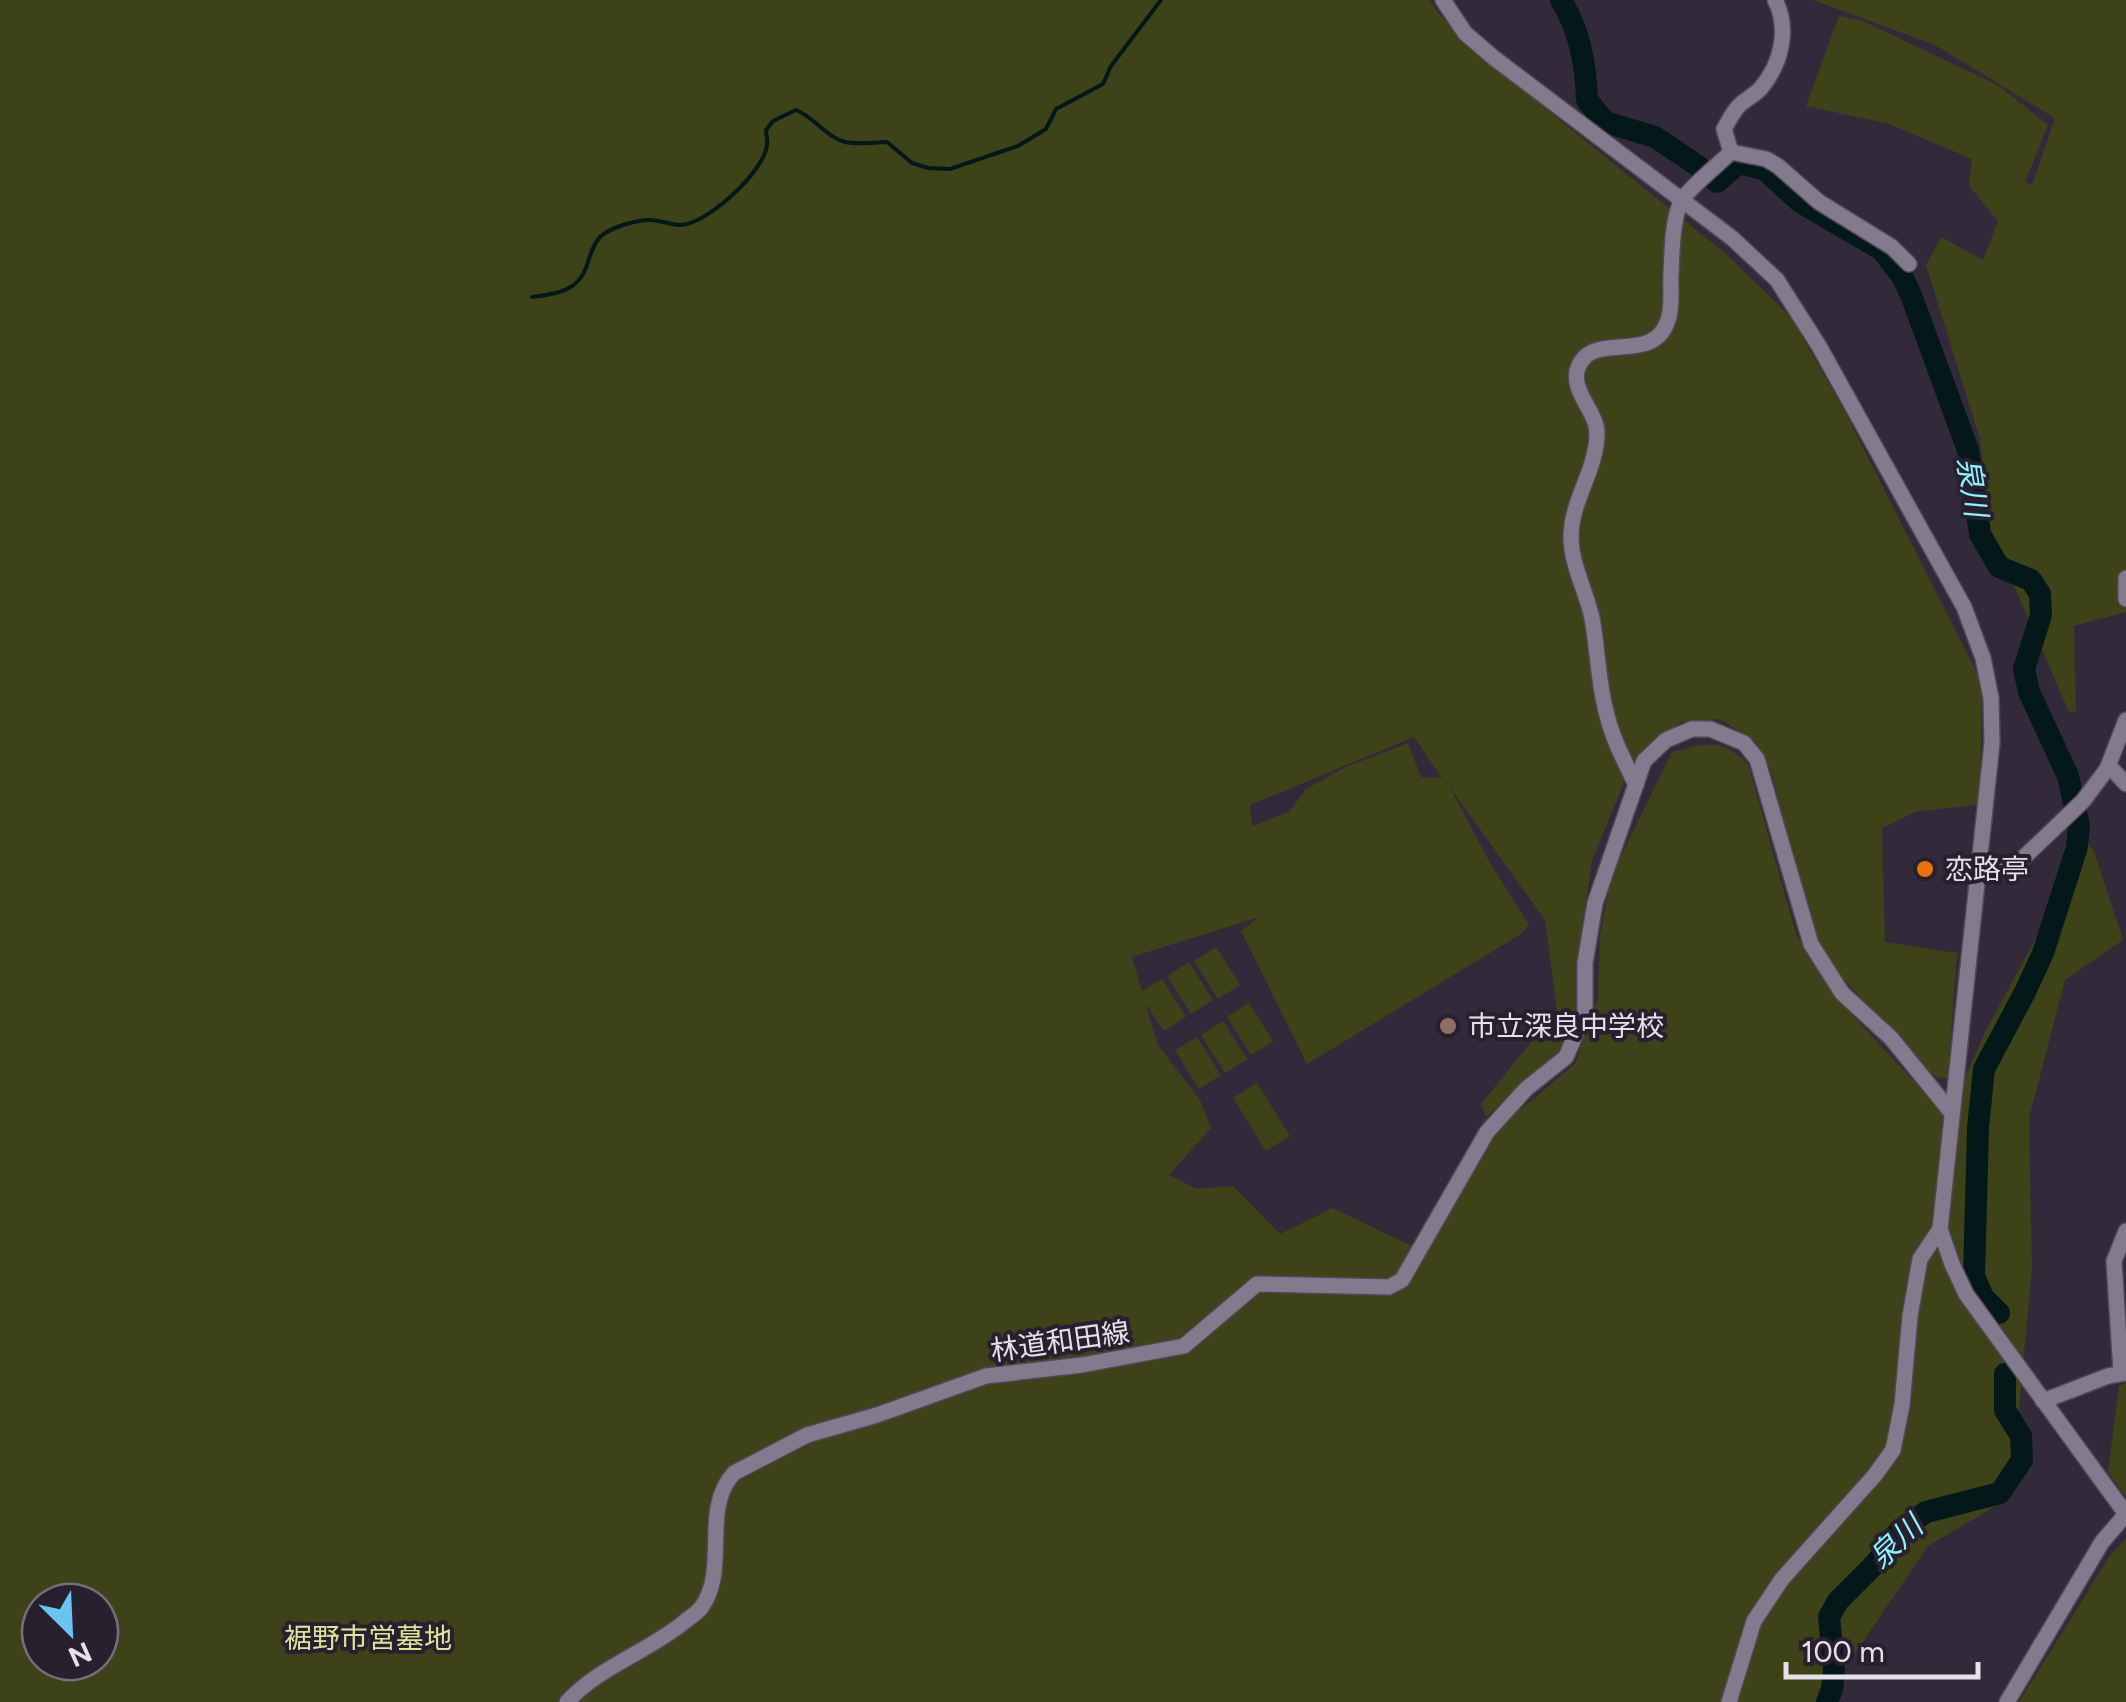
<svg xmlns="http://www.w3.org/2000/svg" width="2126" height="1702" font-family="Figtree,'Noto Sans JP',sans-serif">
<rect width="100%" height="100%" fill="#322a3a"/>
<g fill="#3d4218" fill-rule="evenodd">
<path d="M0 0H1430L1434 8 1479 55 1512 78 1536 101 1726 254 1791 317 1845 412 1982 683 1980 804 1915 812 1882 828 1885 942 1957 953 1948 1078H1939L1926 1070 1841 976 1815 936 1797 879 1773 778 1756 742 1720 719 1681 722 1627 775 1592 861 1576 972 1579 1004 1562 1048 1486 1117 1481 1104 1557 1010 1545 920 1449 786 1489 861 1529 925 1521 934 1307 1064 1241 931 1259 917 1132 957 1142 991 1162 979 1186 1017 1164 1031 1145 1003 1158 1045 1200 1100 1211 1128 1169 1175 1196 1189 1233 1186 1280 1234 1333 1208 1420 1250 1488 1137 1575 1064 1598 998 1600 935 1612 874 1672 752C1705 743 1721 737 1748 764L1796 934 1836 998 1935 1104 1960 1089 1984 1034 2038 934 2065 846 2078 825 2095 854 2123 940 2065 980 2029 1118 2032 1268 2011 1497 1928 1546 1822 1702H0ZM1414 737 1442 778 1421 777 1408 743 1346 767 1306 789 1289 812 1252 826 1250 805ZM40 1602H100V1662H40Z"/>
<path d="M1813 0H2126V612L2074 626 2076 711 2069 712 1991 533 1980 439 1926 265 1941 237 1983 260 1998 221 1969 186 1972 159 1889 124 1806 106 1839 16 1863 21 1999 86 2048 125 2025 182 2032 185 2055 118 1935 45Z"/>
<path d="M1216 947 1240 985 1218 999 1194 961Z"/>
<path d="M1189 962 1213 1000 1191 1014 1167 976Z"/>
<path d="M1249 1003 1273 1041 1251 1055 1227 1017Z"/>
<path d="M1223 1021 1247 1059 1225 1073 1201 1035Z"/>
<path d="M1197 1037 1221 1075 1199 1089 1175 1050Z"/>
<path d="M1257 1083 1290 1136 1266 1151 1233 1098Z"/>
<path d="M2126 1382V1497L2108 1472 2119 1386Z"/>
<path d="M2126 1539V1702H2019L2111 1554Z"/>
</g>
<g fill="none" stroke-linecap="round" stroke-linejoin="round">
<path stroke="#04181a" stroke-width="4" d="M532 297C557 294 579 291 587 265 590 256 593 244 600 237 611 227 636 220 650 220 660 220 671 225 681 225 707 224 764 172 767 145 768 140 766 135 766 130L773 121 796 110C814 117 826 137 845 142 858 145 873 142 887 142L912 163 928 168 950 169 1018 146 1046 129 1056 109 1103 84 1111 66 1161 0"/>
<g stroke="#04181a" stroke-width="22">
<path d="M1561 0C1579 29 1586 66 1587 100L1605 122 1655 137 1698 166 1717 182 1739 163 1765 170 1800 202 1882 250 1902 276 1911 295 1968 450 1980 534 1999 567 2031 580 2040 594 2041 615 2024 669 2029 692 2068 776 2079 826 2077 847 2043 953 2025 992 1984 1069 1978 1128 1974 1276 1983 1297 1999 1313"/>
<path d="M1827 1702 1832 1689 1834 1669 1829 1617 1838 1601 1876 1563 1899 1531 1926 1512 2000 1493 2022 1460 2021 1436 2005 1410V1374"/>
</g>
<g stroke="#4f4855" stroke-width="18">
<g id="minor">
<path d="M1443 0 1465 33 1494 58 1732 238 1777 280 1819 346 1964 607 1983 658 1991 698 1992 743 1940 1229 1952 1264 1966 1294 2126 1514"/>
<path d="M1731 152 1766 159 1778 166 1819 202 1892 247 1909 264"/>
<path d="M1731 152 1724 129C1728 122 1732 114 1737 108 1743 100 1754 96 1761 88 1781 64 1790 29 1775 0"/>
<path d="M2126 578V599"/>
<path d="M2107 769 2113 770 2126 784"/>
<path d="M1636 785C1625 762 1613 740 1607 715 1598 684 1598 650 1592 618 1586 591 1571 564 1571 537 1571 501 1596 471 1597 435 1598 413 1572 393 1577 371 1589 327 1653 368 1668 320 1673 307 1670 288 1671 274 1672 254 1672 217 1682 200 1689 188 1720 163 1731 152"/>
<path d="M1979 870 2003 867 2021 860 2083 801 2107 769 2126 720"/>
<path d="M2121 1372 2114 1261 2126 1231"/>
<path d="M2043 1401 2108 1376 2126 1373"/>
<path d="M567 1702C599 1667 647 1652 683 1623 689 1618 697 1613 701 1608 730 1569 700 1510 734 1473L807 1435 877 1415 986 1376 1082 1365 1184 1346 1257 1284 1389 1287 1402 1280 1487 1132 1526 1089 1566 1057 1585 1013V963L1595 903 1644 761 1666 740 1692 729H1710L1744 743 1757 759 1811 944 1842 993 1891 1038 1951 1112"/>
<path d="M1729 1702 1754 1621 1782 1579 1875 1475 1893 1450 1902 1405 1910 1316 1920 1259 1940 1229"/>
<path d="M2007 1702 2102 1542 2126 1514"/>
</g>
</g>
<use href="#minor" stroke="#847a8d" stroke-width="15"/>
</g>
<circle fill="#e8710a" stroke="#28202f" stroke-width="4" cx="1925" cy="869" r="10"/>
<circle fill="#8d6e63" stroke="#28202f" stroke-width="4" cx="1448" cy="1026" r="10"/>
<g text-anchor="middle" stroke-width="8" stroke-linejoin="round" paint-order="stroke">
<g font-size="28" fill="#e5e0ea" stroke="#28202f" text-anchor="start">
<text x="1945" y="879">恋路亭</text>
<text x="1468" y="1036">市立深良中学校</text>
</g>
<g font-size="28" fill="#e5e0ea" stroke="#28202f">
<text transform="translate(1060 1341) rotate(-8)" y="10">林道和田線</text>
</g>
<g font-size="28" fill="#d9e59a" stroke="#28202f">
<text x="368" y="1648">裾野市営墓地</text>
</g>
<g font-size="30" font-style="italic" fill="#8df3fe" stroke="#28202f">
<text transform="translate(1972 487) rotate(81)" y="10">泉川</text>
<text transform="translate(1896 1542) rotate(-43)" y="10">泉川</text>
</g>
</g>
<g transform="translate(70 1632) rotate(156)"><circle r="48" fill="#28202f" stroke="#746d7a" stroke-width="2.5"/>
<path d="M0-8L18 38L0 25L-18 38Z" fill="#68c4f0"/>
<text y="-15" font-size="28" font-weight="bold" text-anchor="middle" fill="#e5e0ea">N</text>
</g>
<path d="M1786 1662v15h192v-15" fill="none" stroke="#e5e0ea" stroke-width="5"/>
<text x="1801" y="1662" font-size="30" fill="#e5e0ea" stroke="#28202f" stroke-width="8" paint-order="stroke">100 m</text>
</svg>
